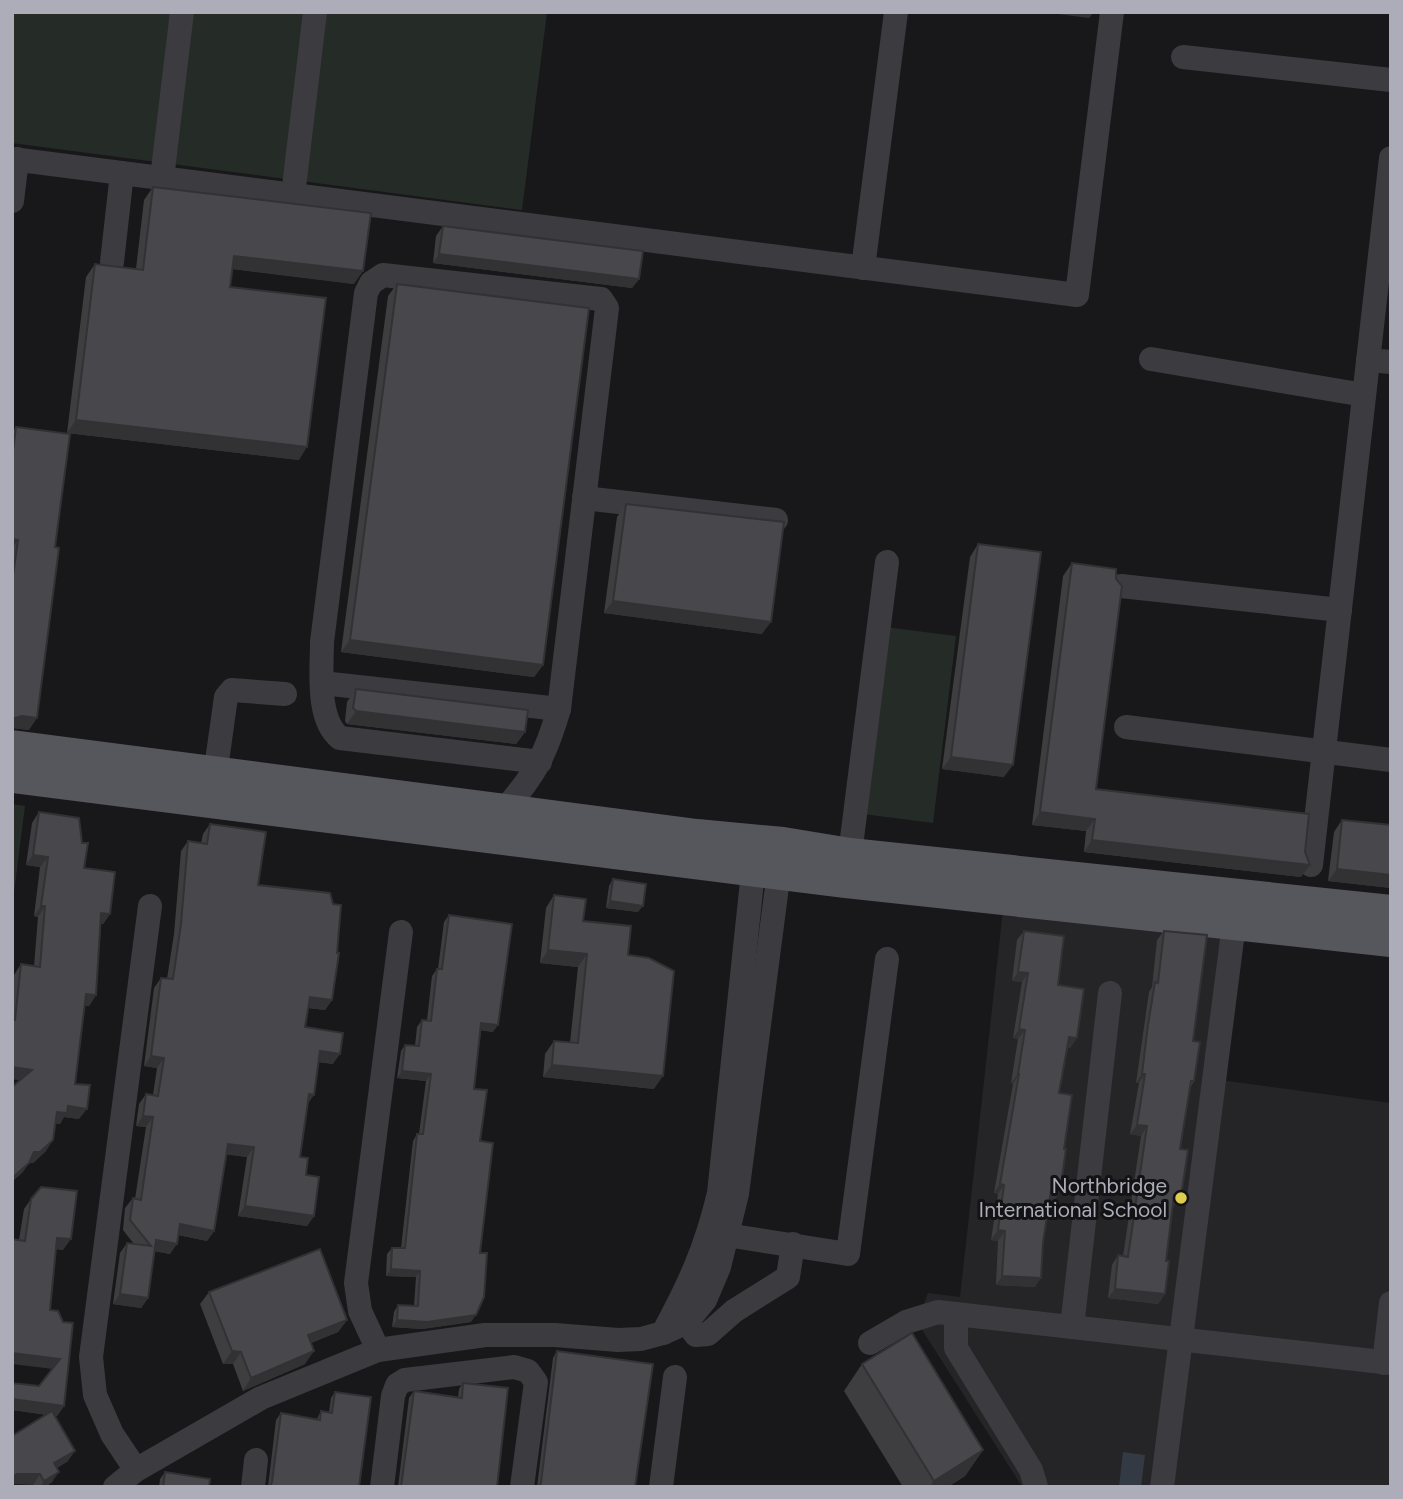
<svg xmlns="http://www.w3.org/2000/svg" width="1403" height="1499" font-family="Figtree,sans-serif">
<rect width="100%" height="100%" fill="#18181a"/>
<path fill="#252427" d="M1003 910 1221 938 1205 1078 1391 1103V1487H1020L1021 1485 917 1322 928 1293 960 1297Z"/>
<g fill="#252c27">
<path d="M12 12H547L522 210 12 143Z"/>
<path d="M885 627 956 636 933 823 863 814Z"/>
<path d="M12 804 25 806 12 909Z"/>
</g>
<path fill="#343a43" d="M1123 1452 1145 1455 1141 1487H1119Z"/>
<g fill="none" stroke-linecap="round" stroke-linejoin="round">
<g stroke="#3c3b40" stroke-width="24">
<path d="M1183 57 1391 80"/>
<path d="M12 159 1077 295 1112 12"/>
<path d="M162 178 182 12"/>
<path d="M293 195 315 12"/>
<path d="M12 201 17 159"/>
<path d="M112 262 122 173"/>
<path d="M863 268 896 12"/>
<path d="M1151 359 1364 395"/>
<path d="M1368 360 1391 362"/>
<path d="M584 498 776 520"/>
<path d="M1121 586 1340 610"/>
<path d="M322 683 559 709"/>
<path d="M1126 727 1391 760"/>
<path d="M213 790 226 697 232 690 285 694"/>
<path d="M504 810C535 775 546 754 559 709L607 308 601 299 383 275 371 283 366 293 322 642C322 670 316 719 340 738L540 762"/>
<path d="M850 854 887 562"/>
<path d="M1311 865 1391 158"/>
<path d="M714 1233 848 1254 887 959"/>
<path d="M678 1311 696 1335 708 1334 734 1311 788 1277 793 1244"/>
<path d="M956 1314V1348L1031 1470 1036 1487"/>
<path d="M1072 1327 1110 993"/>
<path d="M663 1333C690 1283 706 1248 719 1193L755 853"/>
<path d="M870 1343 906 1322 938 1312 1391 1363"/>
<path d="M378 1350 360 1311 356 1283 401 932"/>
<path d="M1384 1363 1391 1303"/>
<path d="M136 1470 112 1434 95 1395 91 1357 150 906"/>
<path d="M115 1487 136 1470 261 1398 378 1350 485 1335H555L618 1340 641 1339 663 1333 687 1322 705 1300 719 1267 737 1194 781 856"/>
<path d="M253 1487 256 1460"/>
<path d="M382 1487 393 1396 397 1385 405 1380 514 1367 528 1371 536 1382 522 1487"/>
<path d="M661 1487 675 1377"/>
<path d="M1162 1487 1234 924"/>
</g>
<g stroke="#56565d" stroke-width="32">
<path d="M12 746 697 835 783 843 850 854 1391 911"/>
<path d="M12 777 844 882 1391 941"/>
</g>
</g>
<g fill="#3e3e41">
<path d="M153 187 354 284 232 269 230 287 299 460 67 433 86 277 95 264 136 269 144 200Z"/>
<path d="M443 226 639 279 632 288 433 263 436 236Z"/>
<path d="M397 284 543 665 534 677 341 652 388 296Z"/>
<path d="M16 427 29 730 12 728V433Z"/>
<path d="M626 504 762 634 604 613 617 517Z"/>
<path d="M978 544 1004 777 942 769 970 557Z"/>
<path d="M1072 563 1096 789 1301 877 1084 852 1086 831 1032 825 1063 576Z"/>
<path d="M356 689 525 732 516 744 347 724 345 721 347 702Z"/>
<path d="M39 812 84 868 110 914 103 924H101L96 995 89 1006 84 1005 75 1084 79 1119 64 1117 60 1124 55 1123 46 1151 33 1163H29L22 1173 20 1080 12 1079V988L14 975 21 964 34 966 38 917 34 916 40 867 26 865 32 823Z"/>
<path d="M1342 820 1391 825V888L1328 881 1334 832Z"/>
<path d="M210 824 258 885 332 1000 325 1010 308 1008 305 1027 333 1064 318 1062 308 1104 300 1157 306 1175 314 1216 307 1226 238 1216 247 1157 226 1154 214 1231 207 1241 179 1235 170 1254 154 1251 148 1298 141 1308 113 1304 120 1253 127 1243 134 1244 123 1230 125 1208 133 1198 135 1199 146 1127 136 1126 139 1104 146 1094 153 1095 157 1068 144 1066 154 988 161 978 167 979 174 934 181 851 188 841 201 843 203 834Z"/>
<path d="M613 879 638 912 606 908 609 886Z"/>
<path d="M554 895 583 921 628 955 654 1089 543 1077 545 1054 554 1041 570 1043 578 967 540 963 546 908Z"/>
<path d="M449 915 493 1032 481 1030 474 1089 480 1141 471 1322 422 1329 392 1327 394 1312 398 1305 414 1306 416 1277 386 1276 387 1254 392 1248H401L413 1141 417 1134H419L426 1081 397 1078 401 1051 405 1045 415 1046 417 1027 422 1020H427L432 976 437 969H438L444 922Z"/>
<path d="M1024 931 1058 985 1077 1038 1070 1048 1067 1047 1059 1093 1064 1149 1060 1192 1054 1201H1049L1035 1287 996 1285 998 1241 991 1240 998 1194 994 1193 1013 1084 1011 1083 1018 1039 1013 1038 1022 982 1012 981 1017 940Z"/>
<path d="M1164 931 1193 1041 1194 1081 1190 1088 1180 1149 1174 1206H1173L1166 1261 1165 1294 1158 1304 1108 1298 1112 1265 1118 1255 1123 1256 1141 1136 1130 1134 1139 1083H1136L1149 992 1152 987 1157 940Z"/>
<path d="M31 1199 63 1250 56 1249 50 1310 64 1406 57 1416H55L68 1461 57 1468 52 1482 45 1487H35L33 1485 47 1415 12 1410V1383L39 1386 52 1369 19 1240 24 1209Z"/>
<path d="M209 1292 347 1320 338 1332 311 1343 305 1364 243 1391 233 1364H223L200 1304Z"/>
<path d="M557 1351 635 1487H537L553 1358Z"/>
<path d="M862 1364 983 1450 965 1476 948 1487H903L844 1391Z"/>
<path d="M463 1383 497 1487H398L409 1398 414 1391 458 1398 459 1389Z"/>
<path d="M335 1392 359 1487H268L276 1420 281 1413 317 1419 321 1411 329 1412 331 1398Z"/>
<path d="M165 1472 209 1487H159L160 1479Z"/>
</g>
<g fill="#323235">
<path d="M1042 12H1094L1089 18Z"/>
<path d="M439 254 639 279 632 288 433 263Z"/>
<path d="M234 256 363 271 354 284 225 268Z"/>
<path d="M76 420 307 447 299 460 67 433Z"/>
<path d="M12 539 18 540 12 548Z"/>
<path d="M613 601 771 622 762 634 604 613Z"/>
<path d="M350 640 543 665 534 677 341 652Z"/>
<path d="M356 711 525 732 516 744 347 724Z"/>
<path d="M22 716 37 718 29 730 12 728V719Z"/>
<path d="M951 757 1013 765 1004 777 942 769Z"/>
<path d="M1040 812 1095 819 1086 831 1032 825Z"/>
<path d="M1092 840 1310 865 1301 877 1084 852Z"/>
<path d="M33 855 48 857 40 867 26 865Z"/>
<path d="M1337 869 1391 875V888L1328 881Z"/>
<path d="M610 901 643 906 638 912 606 908Z"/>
<path d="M41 906H45L38 917 34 916Z"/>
<path d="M101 913 110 914 103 924 94 923Z"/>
<path d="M548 950 587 954 578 967 540 963Z"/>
<path d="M1018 972 1028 973 1022 982 1012 981Z"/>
<path d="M86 994 96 995 89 1006 78 1004Z"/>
<path d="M310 997 332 1000 325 1010 302 1007Z"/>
<path d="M481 1023 498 1025 493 1032 477 1030Z"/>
<path d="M1019 1029 1025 1030 1018 1039 1013 1038Z"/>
<path d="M1069 1037 1077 1038 1070 1048 1062 1046Z"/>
<path d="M320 1051 340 1054 333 1064 313 1061Z"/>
<path d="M151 1056 164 1058 157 1068 144 1066Z"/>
<path d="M552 1065 663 1076 654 1089 543 1077Z"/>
<path d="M12 1067 32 1070 24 1080 12 1079Z"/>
<path d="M402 1071 431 1074 426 1081 397 1078Z"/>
<path d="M1018 1074H1019L1013 1084 1011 1083Z"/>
<path d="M1142 1074H1145L1139 1083H1136Z"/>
<path d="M309 1094 314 1095 307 1105Z"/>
<path d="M68 1106 87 1109 79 1119 64 1117 60 1124 49 1123 57 1112Z"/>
<path d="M143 1116 153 1117 146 1127 136 1126Z"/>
<path d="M1137 1125 1147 1126 1141 1136 1130 1134Z"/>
<path d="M53 1140 46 1151 33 1163 26 1162 34 1152Z"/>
<path d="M228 1144 254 1147 247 1157 221 1154Z"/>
<path d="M29 1163 22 1173 12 1182V1178Z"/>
<path d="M1000 1184 1004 1185 998 1194 994 1193Z"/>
<path d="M1051 1191 1060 1192 1054 1201 1044 1200Z"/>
<path d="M1174 1195 1181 1196 1174 1206 1168 1205Z"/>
<path d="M245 1206 314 1216 307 1226 238 1216Z"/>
<path d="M180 1224 214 1231 207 1241 173 1234Z"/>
<path d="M998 1230 1005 1231 998 1241 991 1240Z"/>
<path d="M57 1238 71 1239 63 1250 50 1248Z"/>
<path d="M156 1240 177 1244 170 1254 149 1250Z"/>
<path d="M391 1269 420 1271 416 1277 386 1276Z"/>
<path d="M1002 1276 1041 1278 1035 1287 996 1285Z"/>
<path d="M1115 1289 1165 1294 1158 1304 1108 1298Z"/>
<path d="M120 1294 148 1298 141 1308 113 1304Z"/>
<path d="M476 1315 471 1322 422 1329 392 1327 397 1320Z"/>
<path d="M347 1320 338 1332 299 1347 308 1335Z"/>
<path d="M232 1351 241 1352 233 1364H223Z"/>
<path d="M314 1351 305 1364 243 1391 251 1378Z"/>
<path d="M12 1353 60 1359 53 1369 12 1364Z"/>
<path d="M12 1399 64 1406 57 1416 12 1410Z"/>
<path d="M983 1450 965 1476 948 1487H929L934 1481Z"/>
<path d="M75 1451 68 1461 47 1474 54 1463Z"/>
<path d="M59 1472 52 1482 45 1487H40L44 1481Z"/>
<path d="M17 1474H40L33 1485 12 1484V1477Z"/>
</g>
<g fill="#48484c" stroke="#323235" stroke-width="2">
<path d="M153 187 371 213 363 271 234 256 230 287 326 298 307 447 76 420 95 264 143 270Z"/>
<path d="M443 226 643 251 639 279 439 254Z"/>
<path d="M397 284 589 308 543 665 350 640Z"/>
<path d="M16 427 70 434 55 547 59 548 37 718 22 716 12 719V582L18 540 12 539V458Z"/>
<path d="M626 504 784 522 771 622 613 601Z"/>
<path d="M978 544 1041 552 1013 765 951 757Z"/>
<path d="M1072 563 1116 569V579L1122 586 1096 789 1309 814 1305 852 1310 865 1092 840 1095 819 1040 812Z"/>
<path d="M356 689 528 710 525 732 356 711 353 708Z"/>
<path d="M39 812 79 818 82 843H88L84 868 115 872 110 914 101 913 96 995 86 994 75 1084 90 1085 87 1109 68 1106 67 1113 57 1112 53 1140 40 1152H34L29 1163 12 1178V1087L32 1070 12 1067V1020H15L21 964 40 967 45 906H41L48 857 33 855Z"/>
<path d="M1342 820 1391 825V875L1337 869Z"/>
<path d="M210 824 266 832 258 885 330 893 333 904 341 905 337 953H339L332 1000 310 997 305 1027 343 1033 340 1054 320 1051 314 1095 309 1094 300 1157 308 1158 306 1175 319 1177 314 1216 245 1206 254 1147 228 1144 214 1231 180 1224 177 1244 156 1240 148 1298 120 1294 127 1243 151 1246 130 1220 133 1198 141 1200 153 1117 143 1116 146 1094 158 1096 164 1058 151 1056 161 978 173 979 181 924 188 841 207 844Z"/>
<path d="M613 879 646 884 643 906 610 901Z"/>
<path d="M554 895 586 899 583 921 631 926 628 955 649 958 674 971 663 1076 552 1065 554 1041 578 1043 587 954 548 950Z"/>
<path d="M449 915 512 924 498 1025 481 1023 474 1089 487 1090 480 1141 493 1143 480 1253H487L484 1297 476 1315 427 1322 397 1320 398 1305 418 1306 420 1271 391 1269 392 1248H405L417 1134H423L431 1074 402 1071 405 1045 419 1046 422 1020 431 1021 437 969H442Z"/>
<path d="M1024 931 1064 936 1058 985 1084 989 1077 1038 1069 1037 1059 1093 1072 1095 1064 1149H1066L1060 1192 1051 1191 1043 1242 1041 1278 1002 1276 1005 1231 998 1230 1004 1185 1000 1184 1019 1074H1018L1025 1030 1019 1029 1028 973 1018 972Z"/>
<path d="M1164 931 1207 935 1193 1041 1200 1042 1194 1081H1191L1180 1149 1188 1150 1181 1196 1174 1195 1166 1261H1169L1165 1294 1115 1289 1118 1255 1128 1257 1147 1126 1137 1125 1145 1074H1142L1148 1025 1155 982 1158 983Z"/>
<path d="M41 1187 77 1191 71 1239 57 1238 50 1310 58 1311 63 1322 73 1323 64 1406 12 1399V1383L39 1386 60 1359 12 1353V1239L25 1241 31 1199Z"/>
<path d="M320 1249 347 1320 308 1335 314 1351 251 1378 241 1352 232 1351 209 1292Z"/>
<path d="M912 1333 983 1450 934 1481 862 1364Z"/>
<path d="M557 1351 653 1364 635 1487H539L541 1483Z"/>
<path d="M463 1383 508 1388 497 1487H401L414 1391 462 1398Z"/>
<path d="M335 1392 371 1397 359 1487H270L272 1482 281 1413 320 1420 321 1411 332 1413Z"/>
<path d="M52 1411 75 1451 54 1463 59 1472 44 1481 40 1474H17L12 1477V1436Z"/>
<path d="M165 1472 210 1479 209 1487H163Z"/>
</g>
<circle fill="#dece4c" stroke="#131315" stroke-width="2.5" cx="1181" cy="1198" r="7"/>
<g text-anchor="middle" stroke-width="6" stroke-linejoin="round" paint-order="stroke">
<g font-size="21" fill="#acadb8" stroke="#131315" text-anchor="end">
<text x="1167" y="1193">Northbridge<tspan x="1167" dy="24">International School</tspan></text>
</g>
</g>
<rect width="1403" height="1499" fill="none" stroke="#acadb8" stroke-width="28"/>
</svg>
